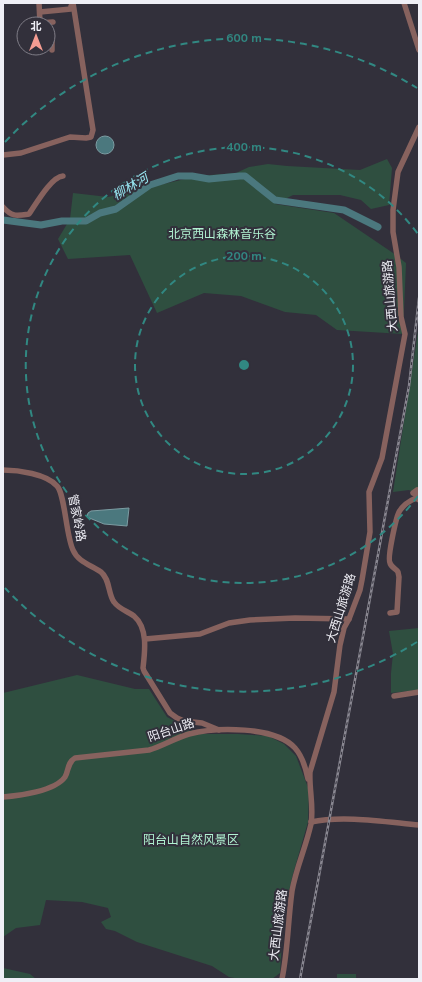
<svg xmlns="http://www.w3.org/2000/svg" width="422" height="982" font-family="'Nunito Sans','Noto Sans SC',sans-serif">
<rect width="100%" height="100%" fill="#32303b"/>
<g fill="#2f4f40">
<path d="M387 159 392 168 389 205 371 209 361 200 340 195H293L275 204 334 213 393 253 406 263 403 334 337 330 316 315 285 312 241 296 204 293 157 313 130 255 68 259 58 239 70 219 73 193 108 197 198 176 236 173 249 167 268 164 287 166 360 170Z"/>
<path d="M419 325V495L409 490 393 492Z"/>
<path d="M419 628V690L391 693V673L393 654 389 631Z"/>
<path d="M77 675 135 689H149L167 717 199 734H238L268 736 284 744 296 756 309 790 308 822 293 874 284 912 280 973 272 979H240L229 977 212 966 137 942 115 931 106 929 101 922 111 917 108 908 82 902 46 900 40 925 16 928 3 937V693Z"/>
<path d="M3 968 30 974 36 979H3Z"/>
<rect x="337" y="974" width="19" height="5"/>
</g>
<g fill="#4b787e" stroke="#7c9ca2">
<circle cx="105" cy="145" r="9"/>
<path d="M129 508 127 526 104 524 87 517 88 513 91 511Z"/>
</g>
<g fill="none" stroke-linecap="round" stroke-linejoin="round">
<path stroke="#4b787e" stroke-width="7" d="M3 220 41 225 62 221H86L100 213 116 209 150 185 178 176H192L209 179 240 176H245L275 200 344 210 378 227"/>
<g stroke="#87625e" stroke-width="5.5">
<path d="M39 3 40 23 53 22"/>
<path d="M404 3 419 50"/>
<path d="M40 12 71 9V6L73 4"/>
<path d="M48 32 52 34V50"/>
<path d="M20 39 24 38"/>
<path d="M33 48V49"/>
<path d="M3 155 21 153 70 137 86 138 91 137 93 130 73 3"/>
<path d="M3 207C12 217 16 216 29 214 36 204 51 177 63 176"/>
<path d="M3 470C18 470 47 474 57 486 65 494 66 536 73 550 78 562 91 565 101 572 110 579 108 594 114 602 119 609 127 611 134 616 148 628 145 651 143 668L144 671 170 713 177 718 184 721 202 723 219 730"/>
<path d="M417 490 413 493 419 496"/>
<path d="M390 613 397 612 399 577 398 572C396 569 391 567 390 563 387 558 396 518 399 512 403 505 409 501 416 498L419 500"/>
<path d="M145 639 200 634 229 623 250 620 295 618 349 619"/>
<path d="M394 696 419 692"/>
<path d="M3 797C19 796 55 791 65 777 69 770 67 763 75 758L149 750C163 746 175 738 189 734 216 727 275 726 295 748 303 757 306 769 308 779"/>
<path d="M311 822C343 815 386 822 419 825"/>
<path d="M282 979C288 950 288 920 292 891 296 868 306 847 311 824 314 807 309 789 310 772L334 692 340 645 344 628 349 619 360 590 362 580 370 532 369 492 382 458 405 334 401 317 399 267 393 232V210L398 172 419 127"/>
</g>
<g stroke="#8a8892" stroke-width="2.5">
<path id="rail" d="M300 979 409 386 419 298"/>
</g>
<use href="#rail" stroke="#32303b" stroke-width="1" stroke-dasharray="3" stroke-linecap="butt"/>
</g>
<g fill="none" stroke="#318882" stroke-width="2" stroke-dasharray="7 5">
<circle cx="244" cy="365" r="109"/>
<path d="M418 496A218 218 0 1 1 418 234"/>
<path d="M417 642A327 327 0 0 1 5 588M5 142A327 327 0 0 1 417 88"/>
</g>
<g text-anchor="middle" stroke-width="4" stroke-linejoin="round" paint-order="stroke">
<g font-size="12" fill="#b1f3d2" stroke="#32303b">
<text x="222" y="238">北京西山森林音乐谷</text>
<text x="191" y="844">阳台山自然风景区</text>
</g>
<g font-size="12" fill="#efeff6" stroke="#32303b">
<text transform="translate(390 296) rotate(-95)" y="4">大西山旅游路</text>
<text transform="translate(77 518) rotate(79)" y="4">管家岭路</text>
<text transform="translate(341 608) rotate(-73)" y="4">大西山旅游路</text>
<text transform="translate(171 730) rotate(-19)" y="4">阳台山路</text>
<text transform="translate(278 925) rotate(-83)" y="4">大西山旅游路</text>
</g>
<g font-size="13" font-style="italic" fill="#99eaf5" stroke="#32303b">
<text transform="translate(130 186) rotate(-31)" y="5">柳林河</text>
</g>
</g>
<circle cx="244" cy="365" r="6" fill="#318882" stroke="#32303b" stroke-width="2"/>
<g font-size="12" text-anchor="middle" font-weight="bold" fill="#318882" stroke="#32303b" stroke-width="4" stroke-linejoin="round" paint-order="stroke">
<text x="244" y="42">600 m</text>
<text x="244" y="151">400 m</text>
<text x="244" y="260">200 m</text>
</g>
<rect width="422" height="982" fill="none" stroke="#efeff6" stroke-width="8"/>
<g transform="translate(36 36)"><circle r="19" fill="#32303b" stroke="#7e7c86"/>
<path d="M0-3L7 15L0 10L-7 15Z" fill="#f59c92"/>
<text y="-6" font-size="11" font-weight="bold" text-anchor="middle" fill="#efeff6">北</text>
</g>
</svg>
